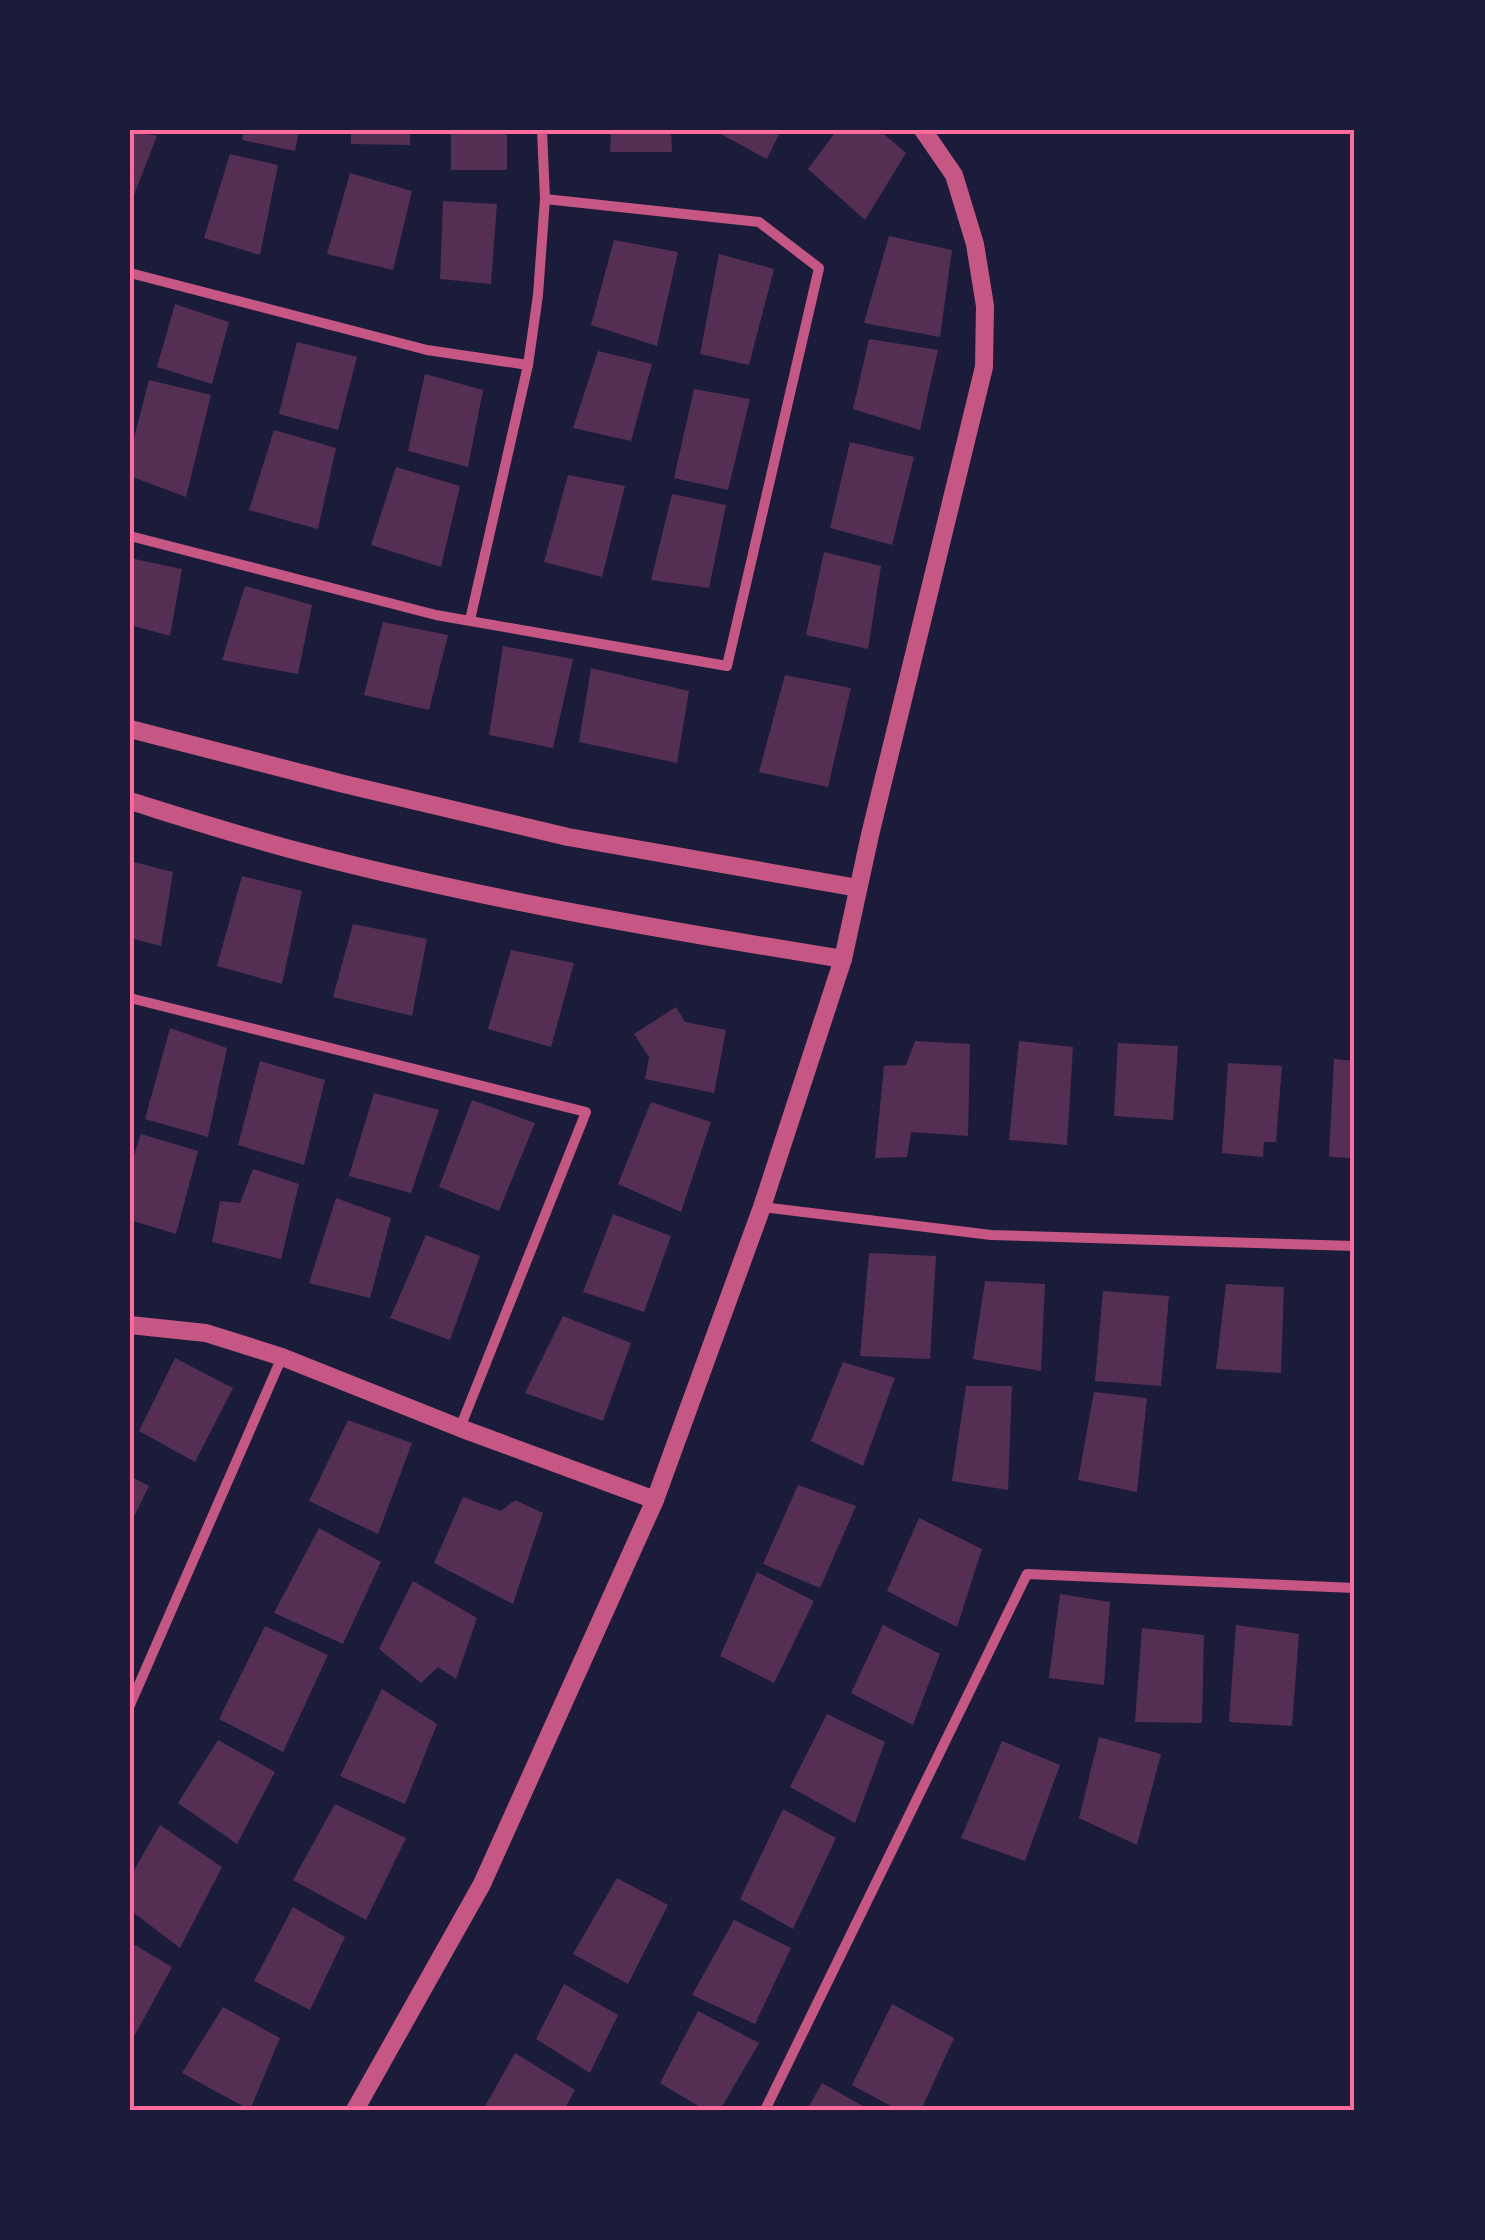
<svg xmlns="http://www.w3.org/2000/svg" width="1485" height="2240" font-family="Bitter,serif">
<rect width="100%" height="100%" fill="#1b1b3a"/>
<g fill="#542f53">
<path d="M130 130 157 136 130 205Z"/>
<path d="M244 130H299L295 151 242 140Z"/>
<path d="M351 130H410V145L351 144Z"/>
<rect x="451" y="130" width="56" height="40"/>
<path d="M611 130H671L672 152H610Z"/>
<path d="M713 130H781L767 159Z"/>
<path d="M837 130H879L906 153 865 220 808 169Z"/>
<path d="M230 154 278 165 260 255 204 238Z"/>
<path d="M350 173 412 191 393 270 327 254Z"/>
<path d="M443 201 497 204 491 284 440 279Z"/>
<path d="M889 236 952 250 940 337 864 323Z"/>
<path d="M614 240 678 252 657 346 591 325Z"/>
<path d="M719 254 774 269 749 365 700 354Z"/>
<path d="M175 304 229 322 212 384 157 367Z"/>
<path d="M869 339 938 350 920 430 853 409Z"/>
<path d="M297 342 357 357 338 430 279 414Z"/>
<path d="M598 351 652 364 631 441 573 428Z"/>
<path d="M425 374 483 390 468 467 408 451Z"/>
<path d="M149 380 211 395 186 497 130 476V453Z"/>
<path d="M694 389 750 399 728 490 674 478Z"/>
<path d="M274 430 336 448 318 529 249 510Z"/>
<path d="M850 442 914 457 892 545 830 528Z"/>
<path d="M396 467 460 486 441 567 371 545Z"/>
<path d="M568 475 625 486 602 577 544 562Z"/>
<path d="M672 494 726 505 709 588 651 580Z"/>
<path d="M824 552 881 566 868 649 806 635Z"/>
<path d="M130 558 182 569 170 636 130 625Z"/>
<path d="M245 586 312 605 298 674 222 660Z"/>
<path d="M383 622 448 635 429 710 364 695Z"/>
<path d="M503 646 573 659 553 748 489 735Z"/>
<path d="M591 668 689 691 677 763 579 742Z"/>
<path d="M785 675 851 688 828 787 759 772Z"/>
<path d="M130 861 173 872 161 946 130 938Z"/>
<path d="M242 876 302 891 282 984 217 966Z"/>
<path d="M353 924 427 939 412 1016 333 997Z"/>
<path d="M511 950 574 963 551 1047 488 1029Z"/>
<path d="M676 1007 685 1022 726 1030 714 1093 645 1079 649 1057 634 1034Z"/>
<path d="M170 1028 227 1048 208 1137 145 1119Z"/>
<path d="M915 1041 970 1044 968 1136 911 1132 907 1157 875 1158 884 1066 906 1065Z"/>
<path d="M1019 1041 1073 1047 1067 1145 1009 1140Z"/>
<path d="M1118 1043 1178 1046 1173 1120 1114 1116Z"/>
<path d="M1334 1059 1355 1061V1158L1329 1157Z"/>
<path d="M260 1061 325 1080 304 1165 238 1145Z"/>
<path d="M1228 1063 1282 1066 1276 1142H1264L1263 1157 1222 1153Z"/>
<path d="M374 1093 439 1110 411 1193 349 1176Z"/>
<path d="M472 1100 535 1123 499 1211 439 1187Z"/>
<path d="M651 1102 711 1122 681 1212 618 1184Z"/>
<path d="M141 1134 198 1151 176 1234 130 1220V1167Z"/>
<path d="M253 1169 299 1184 281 1259 212 1242 220 1201 240 1203Z"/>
<path d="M336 1198 391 1218 370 1298 309 1283Z"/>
<path d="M613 1214 671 1236 644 1312 583 1292Z"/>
<path d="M426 1235 480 1256 450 1340 390 1318Z"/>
<path d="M869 1253 936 1256 930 1359 860 1356Z"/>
<path d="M985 1281 1045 1284 1041 1371 973 1359Z"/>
<path d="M1226 1284 1284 1287 1281 1373 1216 1369Z"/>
<path d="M1103 1291 1169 1296 1161 1386 1095 1381Z"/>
<path d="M563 1316 631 1343 603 1421 525 1393Z"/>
<path d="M175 1358 233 1388 195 1462 139 1431Z"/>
<path d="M843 1362 895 1378 863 1466 811 1441Z"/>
<path d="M966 1386H1012L1008 1490 952 1481Z"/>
<path d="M1094 1392 1147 1398 1137 1492 1078 1480Z"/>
<path d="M348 1420 412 1443 378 1534 309 1501Z"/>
<path d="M130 1476 149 1486 130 1525Z"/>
<path d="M798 1485 856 1506 820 1588 763 1564Z"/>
<path d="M463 1497 501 1511 515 1500 543 1513 513 1604 434 1563Z"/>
<path d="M919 1518 982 1549 957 1627 887 1591Z"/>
<path d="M319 1528 381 1562 343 1644 274 1613Z"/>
<path d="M757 1572 814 1601 774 1683 720 1656Z"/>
<path d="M413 1581 477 1618 456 1679 438 1667 421 1683 379 1649Z"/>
<path d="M1060 1594 1110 1602 1104 1685 1049 1678Z"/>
<path d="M883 1625 940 1654 913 1725 851 1693Z"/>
<path d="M1236 1625 1299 1634 1292 1726 1229 1722Z"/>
<path d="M265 1626 328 1655 283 1752 219 1719Z"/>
<path d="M1142 1628 1204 1635 1202 1723 1135 1722Z"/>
<path d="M382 1689 437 1724 405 1804 340 1776Z"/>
<path d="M827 1714 885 1742 855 1823 790 1787Z"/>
<path d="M1099 1737 1161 1754 1137 1845 1079 1818Z"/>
<path d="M218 1740 275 1772 237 1844 178 1803Z"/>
<path d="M1002 1741 1060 1765 1025 1861 961 1838Z"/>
<path d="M335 1804 406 1838 366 1920 293 1880Z"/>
<path d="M783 1809 836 1838 793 1929 740 1899Z"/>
<path d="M160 1825 222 1867 180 1948 130 1910V1877Z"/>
<path d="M617 1878 668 1905 628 1984 573 1954Z"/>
<path d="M293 1907 345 1937 310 2010 254 1981Z"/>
<path d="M734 1920 791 1948 755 2024 692 1995Z"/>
<path d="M130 1942 172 1967 130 2044Z"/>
<path d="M564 1984 618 2015 590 2073 536 2039Z"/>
<path d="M892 2004 954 2038 921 2110H898L852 2085Z"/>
<path d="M223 2007 280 2038 250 2110 182 2073Z"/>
<path d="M698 2011 759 2043 720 2110H705L660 2083Z"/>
<path d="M515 2053 575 2090 564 2110H483Z"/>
<path d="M822 2083 870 2110H807Z"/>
</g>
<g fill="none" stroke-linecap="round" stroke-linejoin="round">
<g stroke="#c65784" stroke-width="10">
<path d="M130 273 427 350 528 365 538 295 545 199 542 130"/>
<path d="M130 536 436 615 727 666 819 268 759 222 545 199"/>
<path d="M470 620 528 365"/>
<path d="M130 998 586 1112 460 1428"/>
<path d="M762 1207 991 1235 1355 1246"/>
<path d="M130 1705 282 1357"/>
<path d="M765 2110 1027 1574 1355 1588"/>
</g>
<g stroke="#c65784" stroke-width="18">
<path d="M130 729 344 784 568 837 858 888"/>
<path d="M130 801C188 819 247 838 305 853 482 899 663 930 843 959"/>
<path d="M130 1325 206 1333 282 1357 460 1428 655 1500"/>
<path d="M355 2110 482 1884 655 1500 762 1207 843 959 870 835 984 367 985 306 975 244 954 175 923 130"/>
</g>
</g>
<rect width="1485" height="2240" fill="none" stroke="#1b1b3a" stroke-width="265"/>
<rect x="132" y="132" width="1220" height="1976" fill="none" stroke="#ff6b9d" stroke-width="4"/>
</svg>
